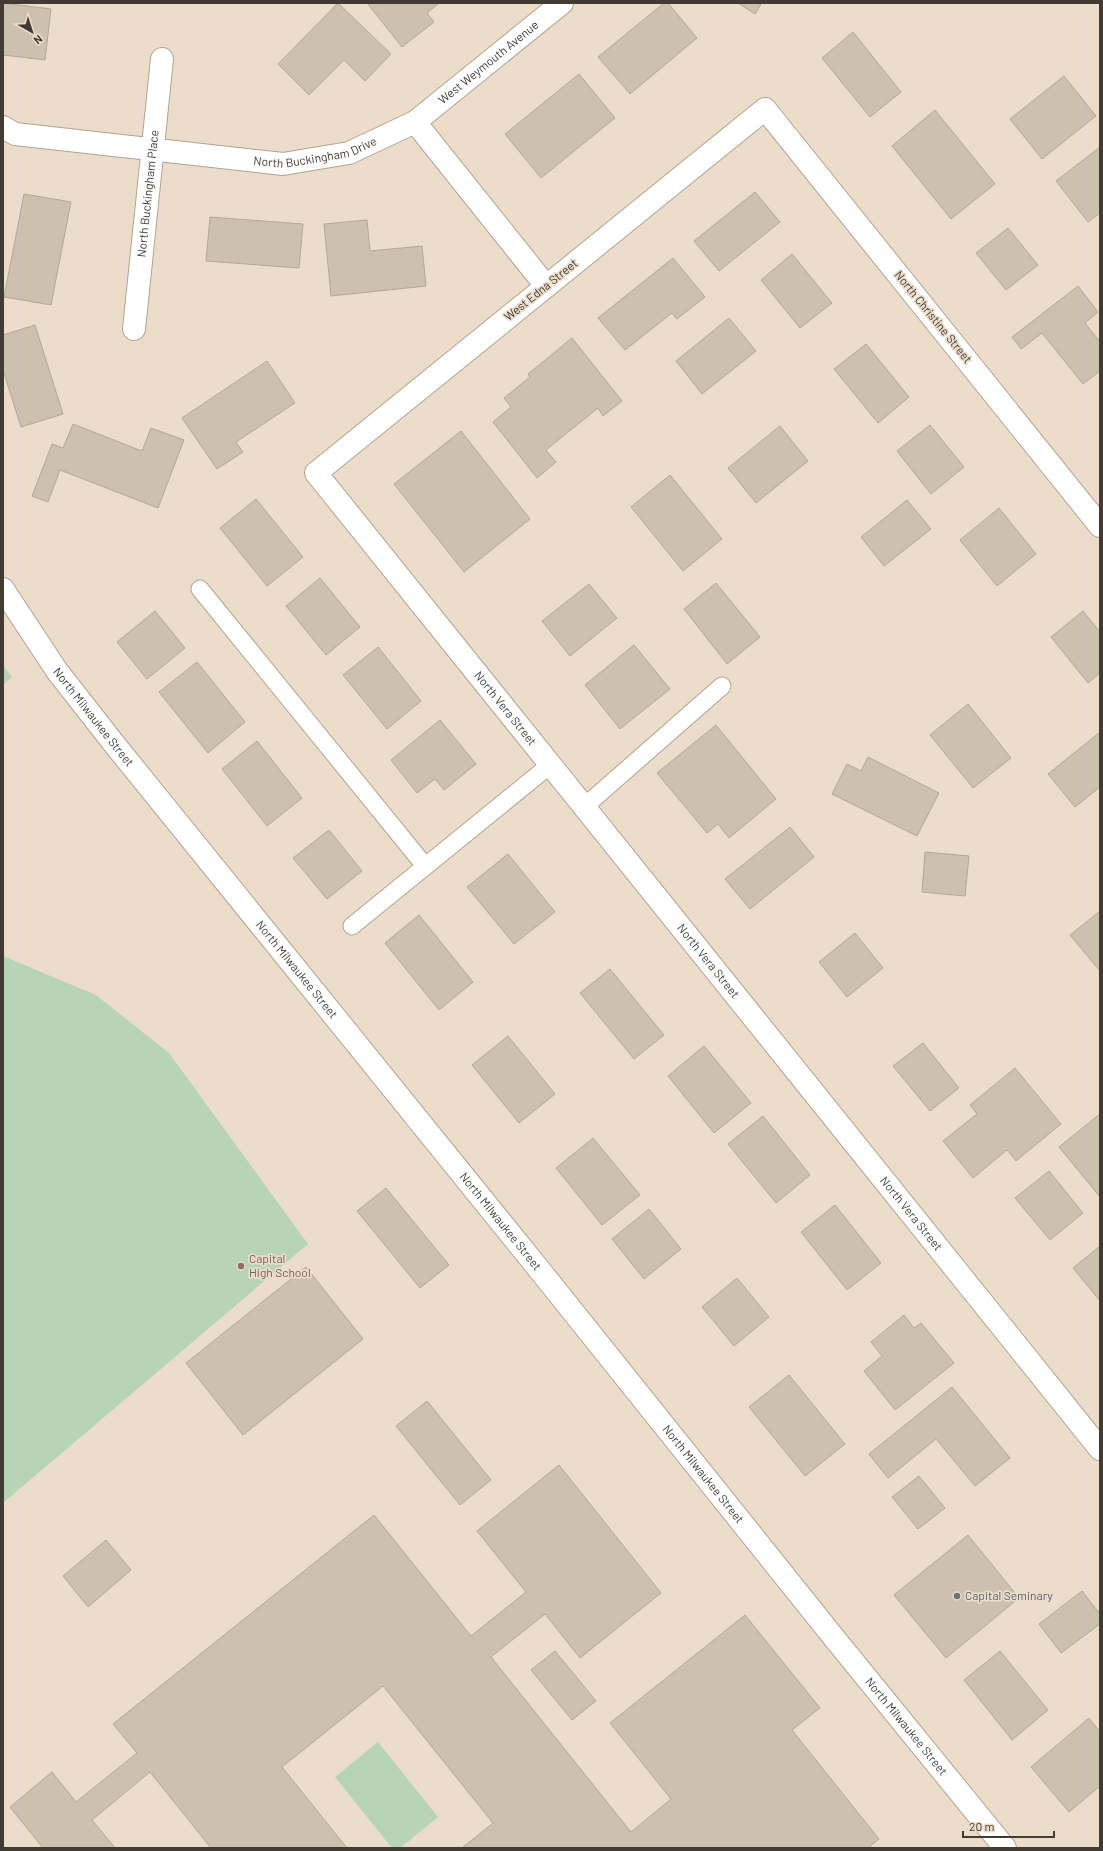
<svg xmlns="http://www.w3.org/2000/svg" width="1103" height="1851" font-family="Barlow,sans-serif">
<rect width="100%" height="100%" fill="#ecddcb"/>
<g fill="#b8d4b7">
<path d="M3 665 12 677 3 685Z"/>
<path d="M3 956 96 995 169 1053 308 1244 3 1503Z"/>
<path d="M378 1742 438 1817 400 1848H392L335 1777Z"/>
</g>
<g fill="#cec0ae" stroke="#b5a796">
<path d="M3 3 51 9 45 60 3 55Z"/>
<path d="M338 3 391 54 365 81 344 60 309 95 278 64Z"/>
<path d="M367 3H439L427 13 434 22 402 47Z"/>
<path d="M664 3H668L697 38 630 94 598 57Z"/>
<path d="M738 3H762L755 14Z"/>
<path d="M853 32 901 92 870 117 822 58Z"/>
<path d="M579 74 615 118 541 178 505 134Z"/>
<path d="M1064 76 1096 116 1042 159 1010 119Z"/>
<path d="M935 110 995 184 951 219 892 146Z"/>
<path d="M1100 147V213L1088 222 1056 181Z"/>
<path d="M755 192 780 222 719 271 694 241Z"/>
<path d="M24 194 71 202 51 305 4 297Z"/>
<path d="M210 217 303 224 299 268 206 261Z"/>
<path d="M367 220 370 251 422 246 426 286 331 296 324 224Z"/>
<path d="M1008 228 1038 265 1006 290 976 253Z"/>
<path d="M792 254 832 303 800 328 761 280Z"/>
<path d="M673 258 705 297 677 319 672 313 625 350 598 318Z"/>
<path d="M1078 286 1098 312 1085 323 1100 342V371L1083 384 1042 333 1021 349 1012 337Z"/>
<path d="M729 318 756 351 702 394 676 361Z"/>
<path d="M35 325 63 414 21 427 3 370V335Z"/>
<path d="M572 338 622 401 603 416 598 408 546 450 556 462 537 478 493 422 511 407 504 398 530 377 528 374Z"/>
<path d="M866 344 909 397 878 423 834 369Z"/>
<path d="M267 361 295 403 236 442 243 452 217 469 182 418Z"/>
<path d="M73 424 142 451 151 428 184 440 158 508 60 470 48 502 32 496 52 444 63 448Z"/>
<path d="M930 425 964 467 931 494 897 451Z"/>
<path d="M780 426 808 461 756 503 728 468Z"/>
<path d="M461 431 530 519 464 572 394 484Z"/>
<path d="M670 475 722 539 683 571 631 507Z"/>
<path d="M256 499 303 557 267 586 220 528Z"/>
<path d="M907 500 931 529 884 566 861 537Z"/>
<path d="M999 508 1036 554 997 586 960 540Z"/>
<path d="M320 578 360 627 326 655 286 606Z"/>
<path d="M716 583 760 637 727 664 684 609Z"/>
<path d="M589 584 617 618 570 656 542 621Z"/>
<path d="M155 611 185 648 147 679 117 642Z"/>
<path d="M1083 611 1100 632V673L1088 683 1051 637Z"/>
<path d="M634 645 670 689 620 729 585 685Z"/>
<path d="M378 647 421 701 387 729 343 675Z"/>
<path d="M197 662 245 722 208 753 159 692Z"/>
<path d="M968 704 1011 758 973 788 930 735Z"/>
<path d="M440 720 476 764 444 790 435 779 417 793 391 760Z"/>
<path d="M716 725 776 799 729 838 718 824 707 833 657 773Z"/>
<path d="M1100 732V787L1075 807 1048 774Z"/>
<path d="M257 741 302 798 267 826 222 769Z"/>
<path d="M868 757 939 793 917 836 832 794 847 764 861 771Z"/>
<path d="M790 827 814 857 750 909 725 879Z"/>
<path d="M329 830 362 871 327 899 293 858Z"/>
<path d="M925 852 969 856 965 896 922 892Z"/>
<path d="M508 854 555 912 514 944 467 887Z"/>
<path d="M1100 911V971L1070 935Z"/>
<path d="M419 915 473 982 439 1010 385 943Z"/>
<path d="M855 933 883 968 847 997 819 962Z"/>
<path d="M610 969 664 1035 634 1059 580 993Z"/>
<path d="M508 1036 555 1094 519 1123 472 1065Z"/>
<path d="M923 1043 959 1088 930 1111 893 1066Z"/>
<path d="M704 1046 751 1103 714 1133 668 1076Z"/>
<path d="M1015 1068 1061 1124 1016 1161 1007 1150 973 1178 943 1141 977 1114 970 1105Z"/>
<path d="M1100 1114V1197L1059 1147Z"/>
<path d="M763 1116 810 1175 776 1203 728 1144Z"/>
<path d="M593 1138 640 1195 602 1225 556 1168Z"/>
<path d="M1049 1171 1083 1213 1050 1240 1015 1198Z"/>
<path d="M386 1188 449 1265 420 1288 357 1211Z"/>
<path d="M835 1205 881 1263 847 1290 801 1232Z"/>
<path d="M649 1209 681 1249 644 1279 612 1239Z"/>
<path d="M1100 1246V1301L1073 1268Z"/>
<path d="M306 1267 363 1339 243 1435 186 1363Z"/>
<path d="M737 1278 769 1317 734 1346 702 1307Z"/>
<path d="M904 1315 914 1328 921 1323 954 1363 895 1410 864 1371 882 1356 871 1342Z"/>
<path d="M789 1375 845 1444 805 1476 749 1407Z"/>
<path d="M952 1387 1010 1458 975 1486 936 1439 888 1478 869 1454Z"/>
<path d="M427 1401 491 1480 460 1505 396 1426Z"/>
<path d="M559 1465 661 1593 580 1658 545 1614 491 1657 631 1832 671 1799 610 1723 745 1615 820 1708 792 1730 879 1839 868 1848H462L493 1823 383 1686 282 1767 347 1848H211L150 1772 92 1820 115 1848H43L10 1807 52 1772 76 1802 137 1753 113 1724 374 1515 471 1636 526 1592 477 1531Z"/>
<path d="M919 1476 945 1508 918 1529 892 1497Z"/>
<path d="M968 1535 1019 1598 946 1658 894 1595Z"/>
<path d="M106 1540 131 1570 88 1607 63 1576Z"/>
<path d="M1082 1591 1100 1614V1624L1061 1653 1039 1624Z"/>
<path d="M555 1651 596 1701 572 1720 531 1670Z"/>
<path d="M1000 1651 1048 1710 1012 1740 964 1680Z"/>
<path d="M1089 1718 1100 1732V1786L1069 1812 1031 1767Z"/>
</g>
<g fill="none" stroke-linecap="round" stroke-linejoin="round">
<g stroke="#b2a493" stroke-width="19">
<g id="lane">
<path d="M200 589 425 866"/>
<path d="M584 807 722 686"/>
<path d="M352 926 550 765"/>
</g>
</g>
<g stroke="#b2a493" stroke-width="24">
<g id="street">
<path d="M415 122 546 286"/>
<path id="s1" d="M3 127 15 134 283 164 349 153 415 122 562 3"/>
<path id="s2" d="M134 329 162 59"/>
<path id="s3" d="M1100 526 765 109 316 473 1100 1449"/>
</g>
</g>
<g stroke="#b2a493" stroke-width="24">
<g id="secondary">
<path id="s4" d="M3 589 57 671 115 745 542 1273 835 1639 1005 1848"/>
</g>
</g>
<use href="#lane" stroke="#fff" stroke-width="17"/>
<use href="#street" stroke="#fff" stroke-width="22"/>
<use href="#secondary" stroke="#fff" stroke-width="22"/>
</g>
<circle fill="#8d6e63" stroke="#ecddcb" stroke-width="1.5" cx="241" cy="1266" r="4"/>
<circle fill="#6b7280" stroke="#ecddcb" stroke-width="1.5" cx="957" cy="1596" r="4"/>
<g text-anchor="middle" stroke-width="3.5" stroke-linejoin="round" paint-order="stroke">
<g font-size="12" fill="#413b34" stroke="#ecddcb">
<text dy="4" stroke="none"><textPath href="#s1" startOffset="518">West Weymouth Avenue</textPath></text>
<text dy="4" stroke="none"><textPath href="#s1" startOffset="317">North Buckingham Drive</textPath></text>
<text dy="4" stroke="none"><textPath href="#s2" startOffset="136">North Buckingham Place</textPath></text>
<text transform="translate(541 290) rotate(-39)" y="4">West Edna Street</text>
<text transform="translate(933 317) rotate(51)" y="4">North Christine Street</text>
<text dy="4" stroke="none"><textPath href="#s3" startOffset="1415">North Vera Street</textPath></text>
<text dy="4" stroke="none"><textPath href="#s4" startOffset="157">North Milwaukee Street</textPath></text>
<text dy="4" stroke="none"><textPath href="#s3" startOffset="1739">North Vera Street</textPath></text>
<text dy="4" stroke="none"><textPath href="#s4" startOffset="481">North Milwaukee Street</textPath></text>
<text dy="4" stroke="none"><textPath href="#s3" startOffset="2063">North Vera Street</textPath></text>
<text dy="4" stroke="none"><textPath href="#s4" startOffset="805">North Milwaukee Street</textPath></text>
<text dy="4" stroke="none"><textPath href="#s4" startOffset="1129">North Milwaukee Street</textPath></text>
<text dy="4" stroke="none"><textPath href="#s4" startOffset="1453">North Milwaukee Street</textPath></text>
</g>
<g font-size="12" fill="#785e54" stroke="#ecddcb" text-anchor="start">
<text x="249" y="1263">Capital<tspan x="249" dy="14">High School</tspan></text>
</g>
<g font-size="12" fill="#5b616d" stroke="#ecddcb" text-anchor="start">
<text x="965" y="1600">Capital Seminary</text>
</g>
</g>
<rect width="1103" height="1851" fill="none" stroke="#413b34" stroke-width="8"/>
<g transform="translate(32 32) rotate(141)" stroke="#ecddcb" stroke-width="3" paint-order="stroke">
<path d="M0-3L7 15L0 10L-7 15Z" fill="#413b34"/>
<text y="-6" font-size="11" font-weight="bold" text-anchor="middle" fill="#413b34">N</text>
</g>
<path d="M963 1831v6h91v-6" fill="none" stroke="#413b34" stroke-width="2"/>
<text x="969" y="1831" font-size="12" fill="#413b34" stroke="#ecddcb" stroke-width="3" paint-order="stroke">20 m</text>
</svg>
